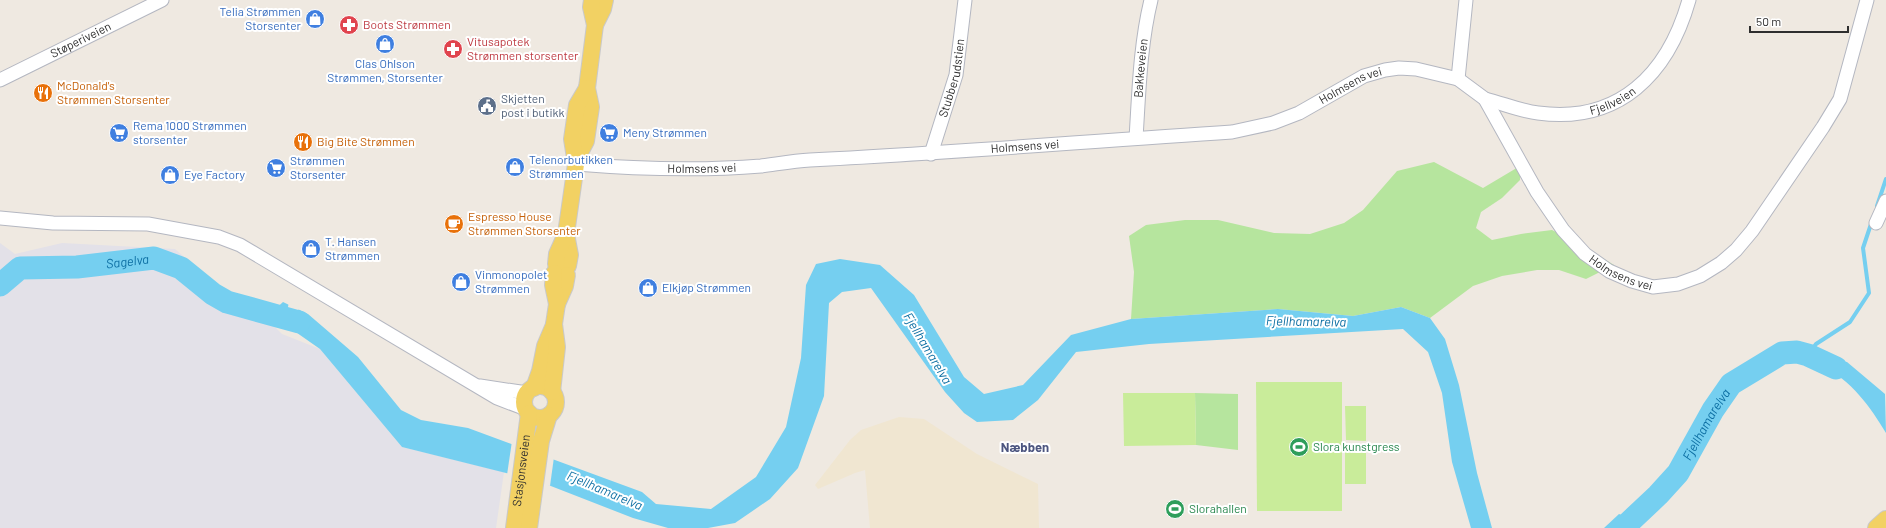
<svg xmlns="http://www.w3.org/2000/svg" width="1886" height="528" font-family="Barlow,sans-serif">
<rect width="100%" height="100%" fill="#efe9e1"/>
<path fill="#e3e1e8" d="M0 243 15 254 62 243 175 249 236 301 267 319 282 334 320 349 402 447 504 472 496 528H0Z"/>
<path fill="#f0e6d1" d="M899 417 924 419 977 454 1038 484 1039 528H870L865 470 855 473 818 489 815 485 850 440 861 430Z"/>
<g fill="#b6e59e">
<path d="M1434 162 1483 188 1520 166V180L1502 198 1481 212 1476 228 1492 240 1521 234 1552 230 1580 244 1614 265 1586 279 1559 270H1537L1502 276 1473 286 1430 318 1401 307 1353 316 1278 309 1131 319 1134 272 1129 236 1146 225 1185 220H1218L1274 233 1310 234 1344 223 1363 210 1397 171Z"/>
<path d="M1195 393 1238 394V450L1196 445Z"/>
</g>
<g fill="#c9ec9a">
<path d="M1256 382H1342V511H1257Z"/>
<path d="M1123 393H1195L1196 445 1124 446Z"/>
<path d="M1345 406H1366V441L1346 440Z"/>
<rect x="1345" y="449" width="21" height="35"/>
</g>
<g fill="#75cff0">
<path d="M840 259 880 265 914 295 964 377 984 394 1023 385 1071 335 1131 319 1278 309 1353 316 1401 307 1430 318 1445 339 1459 385 1477 473 1492 528H1471L1452 462 1442 393 1428 352 1403 329 1149 344 1076 352 1038 400 1013 420 977 422 964 413 945 392 871 288 842 292 829 303 824 396 798 468 770 499 735 523 708 528H668L633 518 538 481 402 447 320 349 270 314 283 302 308 314 358 357 401 410 421 420 468 428 642 492 656 504 711 509 756 477 786 427 801 358 806 285 816 264Z"/>
<path d="M1816 347 1837 360 1847 362 1885 394 1886 433C1871 408 1851 379 1822 367 1816 365 1809 365 1803 364L1808 355Z"/>
<path d="M1619 514 1633 519 1630 528H1604Z"/>
</g>
<g fill="#efe9e1">
<path d="M289 302 299 307 294 333 284 326Z"/>
<path d="M512 441 554 457 550 486 507 475Z"/>
</g>
<g fill="none" stroke-linecap="round" stroke-linejoin="round">
<g stroke="#75cff0" stroke-width="4">
<path d="M1877 206 1886 179"/>
<path d="M1808 355 1816 344 1850 322 1869 293 1863 248 1872 221"/>
<path d="M1633 519 1637 528"/>
</g>
<g stroke="#75cff0" stroke-width="23">
<path id="s1" d="M0 285 20 268 77 267 154 258 181 268 213 294 227 302 299 322"/>
<path id="s2" d="M1623 528 1658 495 1678 473 1713 410 1731 384 1782 353 1797 352 1808 355 1836 368"/>
</g>
<g stroke="#b4b7c1" stroke-width="15">
<g id="minor">
<path d="M1458 79 1466 0"/>
<path id="s3" d="M0 80 162 0"/>
<path id="s4" d="M1485 99C1502 103 1520 111 1538 113 1619 124 1668 74 1689 0"/>
<path id="s5" d="M1136 138C1139 92 1140 45 1151 0"/>
<path id="s6" d="M931 154 956 75 965 0"/>
<path id="s7" d="M576 164C637 169 699 171 761 166 777 164 793 161 810 160 951 153 1091 141 1232 132L1273 123 1299 113 1364 76 1385 70 1399 68 1416 69 1458 79 1485 99 1537 192 1563 230 1585 254 1609 271 1632 281 1653 287 1678 284 1700 276 1721 263 1736 250 1752 231 1823 127 1840 99 1867 0"/>
<path d="M0 218 53 223 148 224 219 237 240 245 497 398 526 409"/>
<path d="M1876 223 1886 201"/>
<path d="M480 386 527 393"/>
</g>
</g>
<g stroke="#c9c9c9" stroke-width="18">
<g id="major">
<path d="M595 25 603 9 605 0"/>
<path d="M576 160 586 141 591 107 587 88 595 25 591 7 592 0"/>
<path d="M566 234 570 255 568 266"/>
<path d="M556 264 557 254 566 234 576 164 572 139 577 105 587 88"/>
<path d="M557 304 565 286 567 275"/>
<circle cx="540" cy="402" r="16"/>
<path d="M534 388 540 371 545 346 554 325"/>
<path d="M552 392 557 347 554 324 557 304 553 285 554 273"/>
<path id="s8" d="M514 528 529 413"/>
<path d="M529 528 541 441 549 415"/>
<path d="M1876 528 1886 519"/>
</g>
</g>
<use href="#minor" stroke="#fff" stroke-width="13"/>
<use href="#major" stroke="#f2d163" stroke-width="16"/>
</g>
<defs>
<g id="shop-disc" transform="scale(1)"><circle r="9.5" fill="#3f7fe0" stroke="#fff"/><path d="M-5-2.5h2.3a2.7 3.5 0 0 1 5.4 0H5L5.5 6h-11ZM-1.5-2.5h3a1.5 2.3 0 0 0-3 0Z" fill="#fff"/></g>
<g id="pharmacy-disc" transform="scale(1)"><circle r="9.5" fill="#e0444e" stroke="#fff"/><path d="M-2-6h4v4h4v4h-4v4h-4v-4h-4v-4h4Z" fill="#fff"/></g>
<g id="restaurant-disc" transform="scale(1)"><circle r="9.5" fill="#e8710a" stroke="#fff"/><path d="M-5-6h1v4h1v-4h1v4h1v-4h1v5L-1.5 .5V6h-2V.5L-5-1ZM5-6V6H3V1.5H1.5Q1.5-4 5-6Z" fill="#fff"/></g>
<g id="civic-disc" transform="scale(1)"><circle r="9.5" fill="#5c6f8a" stroke="#fff"/><path d="M-.6-6.5H3V-4.5H.6V-3L4-1V1h2V6H-6V1h2V-1L-.6-3ZM-1.2 2.5V6h2.4V2.5Z" fill="#fff"/></g>
<g id="supermarket-disc" transform="scale(1)"><circle r="9.5" fill="#3f7fe0" stroke="#fff"/><path d="M-6-5.5h2.5l.6 2H6L4.5 2H-2.5L-4.4-4H-6ZM-1.5 3.2a1.3 1.3 0 1 0 .1 0ZM3 3.2a1.3 1.3 0 1 0 .1 0Z" fill="#fff"/></g>
<g id="cafe-disc" transform="scale(1)"><circle r="9.5" fill="#e8710a" stroke="#fff"/><path d="M-5.5-4.5H6V0H3Q3 3.5 0 3.5H-2.5Q-5.5 3.5-5.5 0ZM3-3.2v2h1.7v-2ZM-6 4.5H4V6H-6Z" fill="#fff"/></g>
<g id="stadium-disc" transform="scale(1)"><circle r="9.5" fill="#2e9e5b" stroke="#fff"/><path d="M0-5a6.5 5 0 1 0 0 10a6.5 5 0 1 0 0-10ZM-3.5-1.8h7v3.6h-7Z" fill="#fff"/></g>
</defs>
<g fill-rule="evenodd">
<use href="#shop-disc" x="315" y="19"/>
<use href="#pharmacy-disc" x="349" y="25"/>
<use href="#shop-disc" x="385" y="44"/>
<use href="#pharmacy-disc" x="453" y="49"/>
<use href="#restaurant-disc" x="43" y="93"/>
<use href="#civic-disc" x="487" y="106"/>
<use href="#supermarket-disc" x="119" y="133"/>
<use href="#supermarket-disc" x="609" y="133"/>
<use href="#restaurant-disc" x="303" y="142"/>
<use href="#shop-disc" x="515" y="167"/>
<use href="#supermarket-disc" x="276" y="168"/>
<use href="#shop-disc" x="170" y="175"/>
<use href="#cafe-disc" x="454" y="224"/>
<use href="#shop-disc" x="311" y="249"/>
<use href="#shop-disc" x="461" y="282"/>
<use href="#shop-disc" x="648" y="288"/>
<use href="#stadium-disc" x="1299" y="447"/>
<use href="#stadium-disc" x="1175" y="509"/>
</g>
<g text-anchor="middle" stroke-width="4" stroke-linejoin="round" paint-order="stroke">
<g font-size="12" fill="#366cbe" stroke="#fff" text-anchor="start">
<text x="301" y="16" text-anchor="end">Telia Strømmen<tspan x="301" dy="14">Storsenter</tspan></text>
<text x="385" y="68" text-anchor="middle">Clas Ohlson<tspan x="385" dy="14">Strømmen, Storsenter</tspan></text>
<text x="133" y="130">Rema 1000 Strømmen<tspan x="133" dy="14">storsenter</tspan></text>
<text x="623" y="137">Meny Strømmen</text>
<text x="529" y="164">Telenorbutikken<tspan x="529" dy="14">Strømmen</tspan></text>
<text x="290" y="165">Strømmen<tspan x="290" dy="14">Storsenter</tspan></text>
<text x="184" y="179">Eye Factory</text>
<text x="325" y="246">T. Hansen<tspan x="325" dy="14">Strømmen</tspan></text>
<text x="475" y="279">Vinmonopolet<tspan x="475" dy="14">Strømmen</tspan></text>
<text x="662" y="292">Elkjøp Strømmen</text>
</g>
<g font-size="12" fill="#be3a42" stroke="#fff" text-anchor="start">
<text x="363" y="29">Boots Strømmen</text>
<text x="467" y="46">Vitusapotek<tspan x="467" dy="14">Strømmen storsenter</tspan></text>
</g>
<g font-size="12" fill="#2e2e2e" stroke="#fff">
<text dy="4" stroke="none"><textPath href="#s3" startOffset="90">Støperiveien</textPath></text>
<text dy="4" stroke="none"><textPath href="#s5" startOffset="70">Bakkeveien</textPath></text>
<text dy="4" stroke="none"><textPath href="#s6" startOffset="79">Stubberudstien</textPath></text>
<text dy="4" stroke="none"><textPath href="#s7" startOffset="786">Holmsens vei</textPath></text>
<text dy="4" stroke="none"><textPath href="#s4" startOffset="132">Fjellveien</textPath></text>
<text dy="4" stroke="none"><textPath href="#s7" startOffset="450">Holmsens vei</textPath></text>
<text dy="4" stroke="none"><textPath href="#s7" startOffset="126">Holmsens vei</textPath></text>
<text dy="4" stroke="none"><textPath href="#s7" startOffset="1158">Holmsens vei</textPath></text>
<text dy="4" stroke="none"><textPath href="#s8" startOffset="58">Stasjonsveien</textPath></text>
</g>
<g font-size="12" fill="#c56008" stroke="#fff" text-anchor="start">
<text x="57" y="90">McDonald's<tspan x="57" dy="14">Strømmen Storsenter</tspan></text>
<text x="317" y="146">Big Bite Strømmen</text>
<text x="468" y="221">Espresso House<tspan x="468" dy="14">Strømmen Storsenter</tspan></text>
</g>
<g font-size="12" fill="#4e5e75" stroke="#fff" text-anchor="start">
<text x="501" y="103">Skjetten<tspan x="501" dy="14">post i butikk</tspan></text>
</g>
<g font-size="12" fill="#27864d" stroke="#fff" text-anchor="start">
<text x="1313" y="451">Slora kunstgress</text>
<text x="1189" y="513">Slorahallen</text>
</g>
<g font-size="13" font-style="italic" fill="#0d6fa3" stroke="#fff">
<text dy="5" stroke="none"><textPath href="#s1" startOffset="134">Sagelva</textPath></text>
<text transform="translate(1306 321) rotate(1)" y="5">Fjellhamarelva</text>
<text transform="translate(928 348) rotate(59)" y="5">Fjellhamarelva</text>
<text dy="5" stroke="none"><textPath href="#s2" startOffset="134">Fjellhamarelva</textPath></text>
<text transform="translate(605 490) rotate(23)" y="5">Fjellhamarelva</text>
</g>
<g font-size="13" font-weight="bold" fill="#4d5680" stroke="#fff">
<text x="1025" y="452">Næbben</text>
</g>
</g>
<path d="M1750 26v6h98v-6" fill="none" stroke="#2e2e2e" stroke-width="2"/>
<text x="1756" y="26" font-size="12" fill="#2e2e2e" stroke="#ffffff" stroke-width="3" paint-order="stroke">50 m</text>
</svg>
